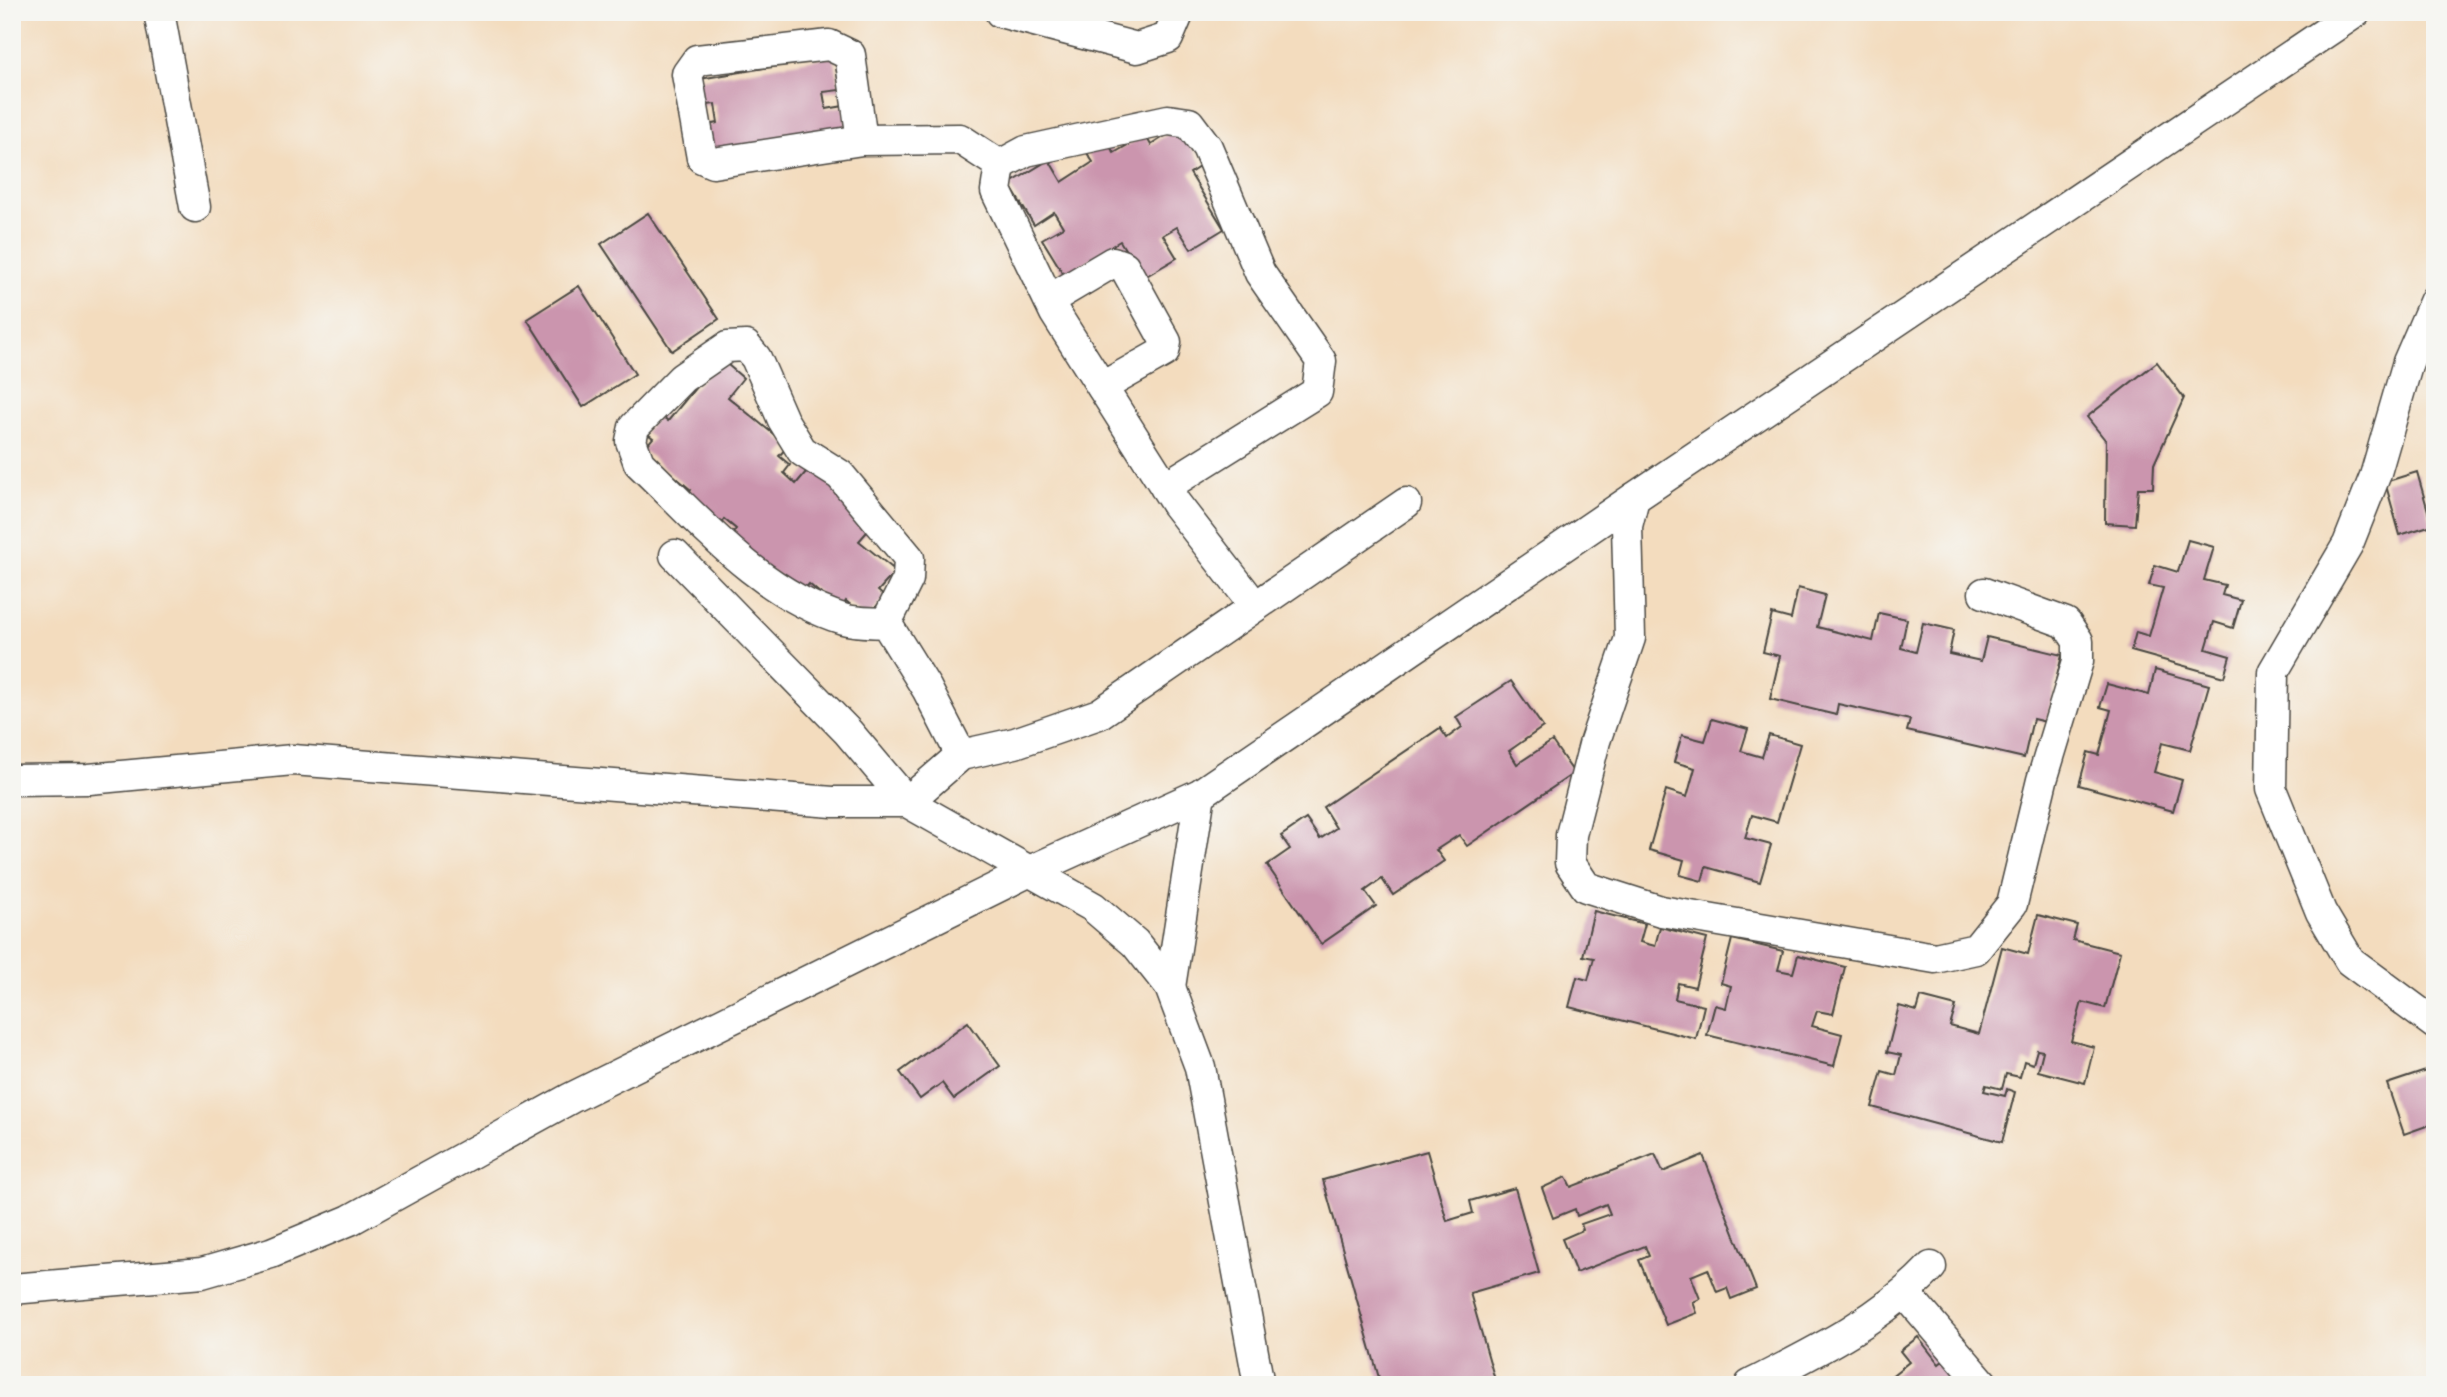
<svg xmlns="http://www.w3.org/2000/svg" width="2447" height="1397" font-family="'Patrick Hand',sans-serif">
<rect width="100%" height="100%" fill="#f6f6f2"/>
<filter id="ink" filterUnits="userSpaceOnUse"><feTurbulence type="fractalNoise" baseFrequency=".0143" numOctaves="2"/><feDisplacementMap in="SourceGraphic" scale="14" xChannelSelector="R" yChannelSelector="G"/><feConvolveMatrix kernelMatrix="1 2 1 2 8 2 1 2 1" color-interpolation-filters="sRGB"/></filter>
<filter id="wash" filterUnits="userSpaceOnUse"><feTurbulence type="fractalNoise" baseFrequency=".00686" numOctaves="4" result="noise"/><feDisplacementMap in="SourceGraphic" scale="28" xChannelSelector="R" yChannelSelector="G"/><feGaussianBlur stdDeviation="1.57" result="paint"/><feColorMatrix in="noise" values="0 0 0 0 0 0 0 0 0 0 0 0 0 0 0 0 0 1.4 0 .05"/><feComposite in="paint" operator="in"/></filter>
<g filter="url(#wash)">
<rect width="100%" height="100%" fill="#f3dcbe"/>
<g id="blocks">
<g fill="#cb95ae">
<path d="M834 56 840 90 823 92 826 109 844 106 848 133 708 157 702 126 718 123 715 104 699 106 694 80Z"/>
<path d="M1179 127 1202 165 1190 173 1224 229 1191 249 1177 227 1163 235 1177 258 1143 278 1120 241 1064 275 1042 239 1063 227 1054 212 1034 225 1009 184 1049 160 1062 182 1093 162 1087 153 1107 142 1114 153 1145 135 1151 145Z"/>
<path d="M648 213 719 319 672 351 601 244Z"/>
<path d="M579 286 635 374 583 407 527 319Z"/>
<path d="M720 358 743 378 728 397 788 446 779 456 790 465 784 473 796 484 811 466 840 490 836 494 873 525 859 541 896 571 878 591 885 597 866 618 846 601 840 610 809 584 802 592 727 541 736 529 724 519 721 523 687 496 691 490 643 450 653 438 645 432 660 414 668 421Z"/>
<path d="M2157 362 2184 398 2154 464 2153 488H2138L2135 525 2105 523 2106 441 2087 417Z"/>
<path d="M2417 472 2432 525 2400 535 2385 482Z"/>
<path d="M2188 540 2214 547 2204 580 2225 585 2222 595 2241 600 2233 628 2214 622 2206 649 2230 656 2224 677 2131 651 2136 632 2149 636 2163 588 2149 585 2155 565 2178 572Z"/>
<path d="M1798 588 1825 595 1817 627 1873 641 1879 613 1907 619 1901 648 1916 652 1923 623 1954 630 1949 654 1981 661 1987 637 2062 655 2046 722 2033 719 2024 758 1907 731 1910 720 1838 704 1836 715 1770 699 1780 656 1763 652 1772 614 1791 619Z"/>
<path d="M2155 670 2209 685 2190 750 2162 743 2154 772 2182 780 2173 811 2079 785 2088 752 2099 755 2111 710 2100 707 2107 684 2149 695Z"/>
<path d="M1511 681 1543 727 1509 751 1517 764 1552 741 1574 773 1467 846 1459 835 1436 850 1444 861 1393 895 1382 879 1365 891 1376 906 1321 944 1267 865 1290 849 1281 836 1306 819 1320 839 1336 828 1323 807 1440 728 1447 738 1462 727 1456 717Z"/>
<path d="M1712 719 1748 729 1741 751 1762 757 1769 735 1800 744 1777 822 1752 815 1745 838 1771 845 1760 882 1706 867 1702 881 1680 875 1684 860 1649 850 1666 790 1687 797 1695 768 1674 762 1682 735 1705 741Z"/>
<path d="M1594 911 1645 924 1640 942 1655 946 1660 927 1707 939 1695 987 1678 983 1675 999 1704 1006 1696 1039 1569 1007 1577 977 1588 980 1594 958 1583 956Z"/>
<path d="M2038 915 2077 925 2073 940 2120 952 2105 1008 2082 1002 2071 1041 2094 1047 2085 1083 2038 1071 2043 1051 2037 1050 2033 1064 2024 1061 2020 1077 2006 1074 2002 1089 1986 1085 1984 1091 2005 1096 2007 1089 2015 1092 2002 1142 1872 1107 1882 1071 1896 1075 1901 1055 1887 1052 1899 1006 1917 1011 1921 997 1956 1006 1950 1026 1979 1034 2002 947 2028 954Z"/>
<path d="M1732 939 1783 951 1778 970 1793 973 1798 955 1845 967 1833 1014 1817 1011 1812 1026 1842 1034 1834 1066 1707 1035 1715 1005 1726 1008 1731 986 1721 983Z"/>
<path d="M968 1022 1000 1066 954 1099 942 1083 920 1099 900 1072Z"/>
<path d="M2435 1068V1123L2404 1134 2387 1084Z"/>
<path d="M1427 1151 1447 1221 1473 1213 1470 1201 1515 1188 1539 1273 1470 1293 1495 1380 1477 1385H1381L1323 1180Z"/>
<path d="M1655 1154 1663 1172 1703 1155 1756 1289 1731 1299 1727 1288 1717 1292 1708 1269 1691 1276 1700 1299 1693 1302 1697 1313 1666 1325 1639 1260 1649 1256 1645 1246 1576 1273 1562 1239 1583 1230 1581 1224 1610 1214 1606 1204 1577 1216 1575 1209 1553 1218 1542 1188 1566 1177 1571 1187Z"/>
<path d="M1918 1337 1939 1364 1949 1356 1971 1385H1880L1909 1362 1900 1351Z"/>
</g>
</g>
</g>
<g filter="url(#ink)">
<use href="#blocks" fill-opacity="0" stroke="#494641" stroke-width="2"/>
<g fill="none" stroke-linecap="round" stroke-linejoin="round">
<g stroke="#494641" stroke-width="33">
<g id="minor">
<path d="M159 12 195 207"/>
<path d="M1000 12 1137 48 1168 38 1179 12"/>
<path d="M862 140 850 55 829 45 697 60 687 74 702 158 713 163 862 140 960 139 1000 165"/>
<path d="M1049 300 1113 262 1124 266 1166 342 1164 352 1102 387"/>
<path d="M2435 300 2408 362 2375 476 2348 544 2273 672 2271 789 2321 912 2350 961 2435 1024"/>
<path d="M1165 487 1317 392 1321 361 1260 273 1207 147 1189 123 1168 120 1026 151 1000 165 996 191 1055 313 1176 504 1255 606"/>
<path d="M1634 498 1627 526 1630 638 1595 741 1571 835 1570 863 1586 887 1661 911 1935 958 1976 949 2012 904 2042 780 2078 661V641L2066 623 1984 593"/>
<path d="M675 555 848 732 907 802 961 755 1015 743 1099 714 1406 503"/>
<path d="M886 623C872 622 856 623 843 619 759 593 700 521 639 463L631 441 634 427 682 378 727 347 746 346 756 358 783 420 802 451 840 475 909 558 908 579 886 623 927 689 961 755"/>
<path d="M12 780 89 779 293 760 833 802H907L1093 907 1135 943 1170 987 1200 1067 1259 1385"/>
<path d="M1170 987 1200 794"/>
<path d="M12 1289 202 1273 271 1253 350 1220 571 1098 1032 870 1200 794 1634 498 2356 12"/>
<path d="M1906 1294 1984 1385"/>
<path d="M1750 1385C1815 1352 1881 1320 1931 1267"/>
</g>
</g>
<use href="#minor" stroke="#fff" stroke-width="30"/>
</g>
</g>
<rect width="2447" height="1397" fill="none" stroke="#f6f6f2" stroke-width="42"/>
</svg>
